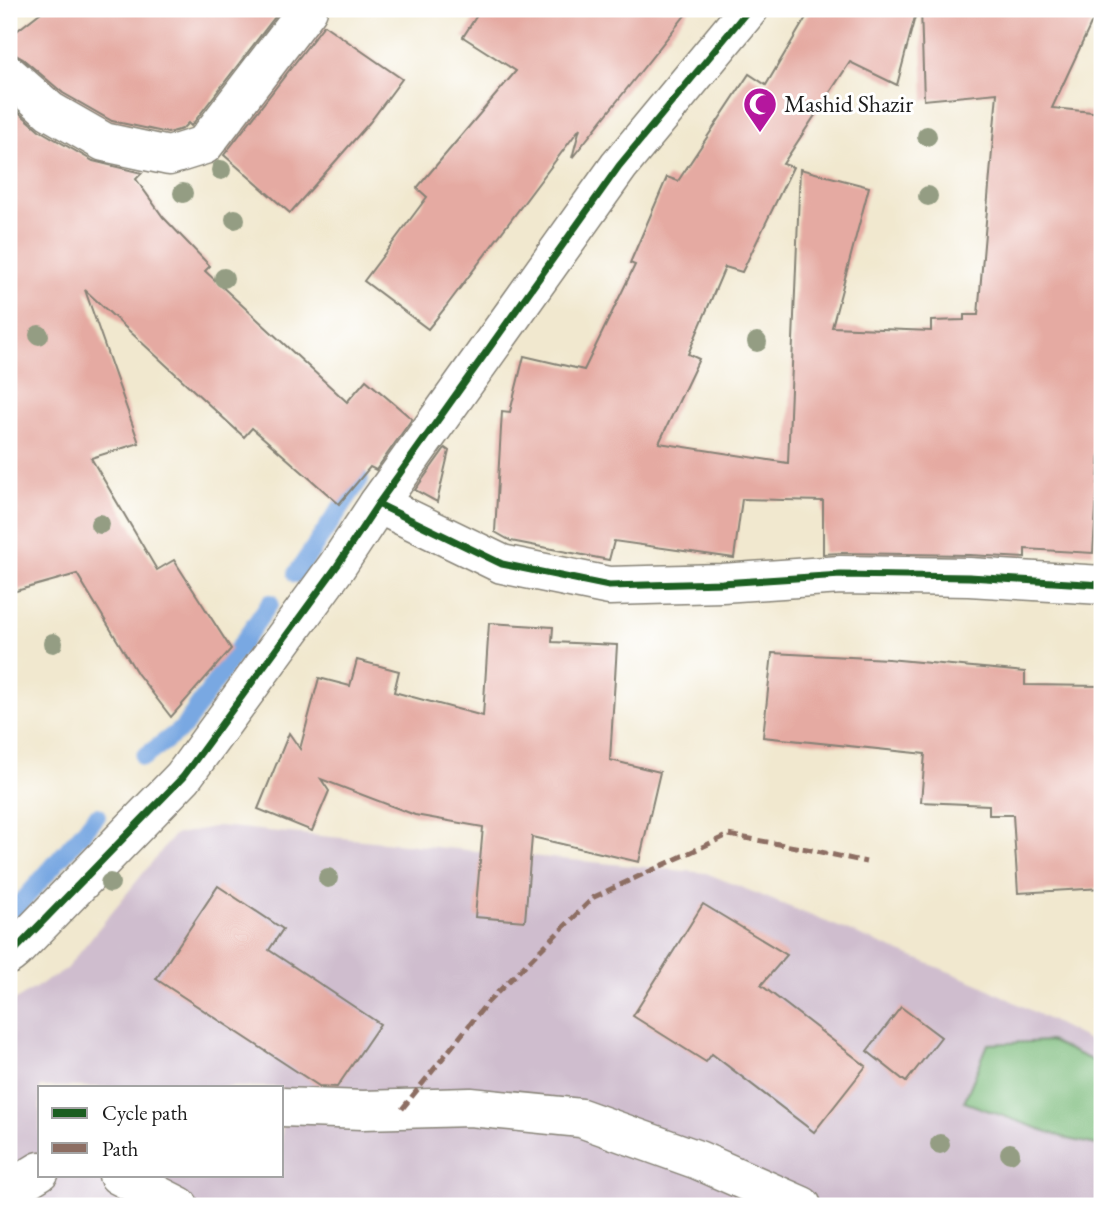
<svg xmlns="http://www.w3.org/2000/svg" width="1111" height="1215" font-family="'EB Garamond',serif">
<rect width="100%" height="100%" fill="#fff"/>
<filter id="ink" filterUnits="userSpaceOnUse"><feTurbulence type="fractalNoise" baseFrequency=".0143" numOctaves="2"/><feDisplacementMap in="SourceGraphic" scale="14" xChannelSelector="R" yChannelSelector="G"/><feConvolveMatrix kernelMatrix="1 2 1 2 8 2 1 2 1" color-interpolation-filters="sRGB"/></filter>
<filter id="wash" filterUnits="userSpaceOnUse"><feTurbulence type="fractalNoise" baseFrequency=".00686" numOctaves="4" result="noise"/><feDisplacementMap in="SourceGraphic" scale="28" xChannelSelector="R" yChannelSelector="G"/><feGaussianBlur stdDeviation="1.57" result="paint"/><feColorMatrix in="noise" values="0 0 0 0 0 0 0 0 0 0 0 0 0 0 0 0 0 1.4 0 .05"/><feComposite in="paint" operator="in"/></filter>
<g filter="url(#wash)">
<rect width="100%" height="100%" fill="#f1e8cf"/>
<path fill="#cfbdce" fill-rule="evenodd" d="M218 826 706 873 979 984 1102 1047V1206H9V1004L66 969 174 835ZM40 1087H282V1175H40Z"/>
<path fill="#7cbb7b" stroke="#4c6c4c" stroke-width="2" d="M1050 1041 1102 1065V1146L1068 1139 964 1102 988 1044Z"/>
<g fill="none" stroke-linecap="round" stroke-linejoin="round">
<g stroke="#79a8e2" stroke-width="18">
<path d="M296 574 360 479"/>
<path d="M144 757 183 728 270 603"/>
<path d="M14 911 97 816"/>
</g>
</g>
<g id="blocks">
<g fill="#e5aaa2">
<path d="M45 9H281L191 126 188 123 182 129 168 133 112 121 63 93 23 59 14 54H9V37Z"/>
<path d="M481 9H690L572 158 580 128 445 308 428 329 364 281 427 197 417 188 516 71 463 37Z"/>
<path d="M811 9H917L897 85 850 62 783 164 793 167 742 272 725 267 688 354 699 359 659 443 788 463 800 169 869 187 832 327 931 331V321L964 320V315H978L997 93 924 100 921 9H1098L1052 108 1102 113V300L1098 393H1102V423L1093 553 1025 549V558L969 555 841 553 823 554V501L742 499 734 558 614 541 609 560 511 541 495 532 502 411 510 412 524 356 584 370 635 265 630 263 667 177 678 181 749 74 766 85Z"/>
<path d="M324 25 402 79 370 122 290 213 224 155Z"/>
<path d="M9 104 39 130 93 161 142 173 136 179 163 217 210 266 205 271 347 402 366 380 412 419 376 470 370 467 339 504 252 428 244 437 85 290 139 443 91 458 157 570 174 560 231 649 171 717 137 673 77 574 9 593Z"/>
<path d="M445 448 449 451 437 502 415 490Z"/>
<path d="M489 623 553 627 552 642 617 645 610 760 660 772 639 862 532 837 525 921 475 917 483 827 415 815 321 779 329 791 312 831 258 809 289 733 300 749 319 678 350 686 357 660 399 671 394 692 483 716Z"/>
<path d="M772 653 888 659 1025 672V685L1102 686V888L1018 893 1013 815H989V805L921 802 925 754 763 737Z"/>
<path d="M218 886 283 929 269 950 380 1024 337 1087 319 1086 156 979Z"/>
<path d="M703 904 787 955 761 985 866 1066 814 1132 712 1054 706 1062 633 1016Z"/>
<path d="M901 1007 941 1037 906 1082 867 1051Z"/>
</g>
</g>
</g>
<g filter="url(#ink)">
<use href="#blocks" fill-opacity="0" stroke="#868276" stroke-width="2"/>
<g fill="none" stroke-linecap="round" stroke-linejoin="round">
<g stroke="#868276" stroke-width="41">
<g id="minor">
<path d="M9 75 50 111 104 142 169 156 204 145 308 9"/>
<path d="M378 504 502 564 609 586 722 583 841 575 969 577 1102 585"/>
<path d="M9 955 15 950 183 777 337 566 378 504 619 166 749 9"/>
<path d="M282 1107 363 1110 470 1107 581 1118 698 1160 802 1206"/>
<path d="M118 1175 179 1206"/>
<path d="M9 1190 40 1171"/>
</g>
</g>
<use href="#minor" stroke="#fff" stroke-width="38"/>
<path stroke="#8d6e63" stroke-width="5" stroke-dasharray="10 5" stroke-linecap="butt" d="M402 1109 487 1003 594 897 728 835 807 849 866 862"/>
<g stroke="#fff" stroke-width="11">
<g id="cycleway">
<path d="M378 504 502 564 609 586 722 583 841 575 969 577 1102 585"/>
<path d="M9 955 15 950 183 777 337 566 378 504 619 166 749 9"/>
</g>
</g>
<use href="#cycleway" stroke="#1b5e20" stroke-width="7"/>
</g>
<g fill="#949d83">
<circle cx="927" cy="136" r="10"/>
<circle cx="221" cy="170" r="10"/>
<circle cx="183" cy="193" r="10"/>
<circle cx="928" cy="196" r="10"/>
<circle cx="235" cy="219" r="10"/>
<circle cx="224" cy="278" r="10"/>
<circle cx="39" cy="335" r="10"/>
<circle cx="757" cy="342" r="10"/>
<circle cx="100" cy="524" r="10"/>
<circle cx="53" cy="643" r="10"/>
<circle cx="328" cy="878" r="10"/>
<circle cx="110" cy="883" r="10"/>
<circle cx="940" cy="1144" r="10"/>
<circle cx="1010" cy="1153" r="10"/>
</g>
</g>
<defs>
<g id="mosque-pin" transform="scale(1.75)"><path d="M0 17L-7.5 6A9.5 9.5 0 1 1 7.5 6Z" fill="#b5179e" stroke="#fff"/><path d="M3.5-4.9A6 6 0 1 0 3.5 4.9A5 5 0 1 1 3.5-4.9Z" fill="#fff"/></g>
</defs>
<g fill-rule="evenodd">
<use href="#mosque-pin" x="760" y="104"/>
</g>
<g text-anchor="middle" stroke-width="6" stroke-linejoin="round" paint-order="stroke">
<g font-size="24" fill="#1c1c1c" stroke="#fff" text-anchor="start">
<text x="784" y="112">Mashid Shazir</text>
</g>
</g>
<rect width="1111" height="1215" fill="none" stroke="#fff" stroke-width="35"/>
<rect x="38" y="1086" width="245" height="91" fill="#ffffff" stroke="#a4a4a4" stroke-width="2"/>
<rect x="52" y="1108" width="35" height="10" fill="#1b5e20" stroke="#a4a4a4" stroke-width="2"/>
<text x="102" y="1120" font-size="21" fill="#1c1c1c">Cycle path</text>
<rect x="52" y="1143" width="35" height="10" fill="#8d6e63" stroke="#a4a4a4" stroke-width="2"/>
<text x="102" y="1156" font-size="21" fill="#1c1c1c">Path</text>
</svg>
